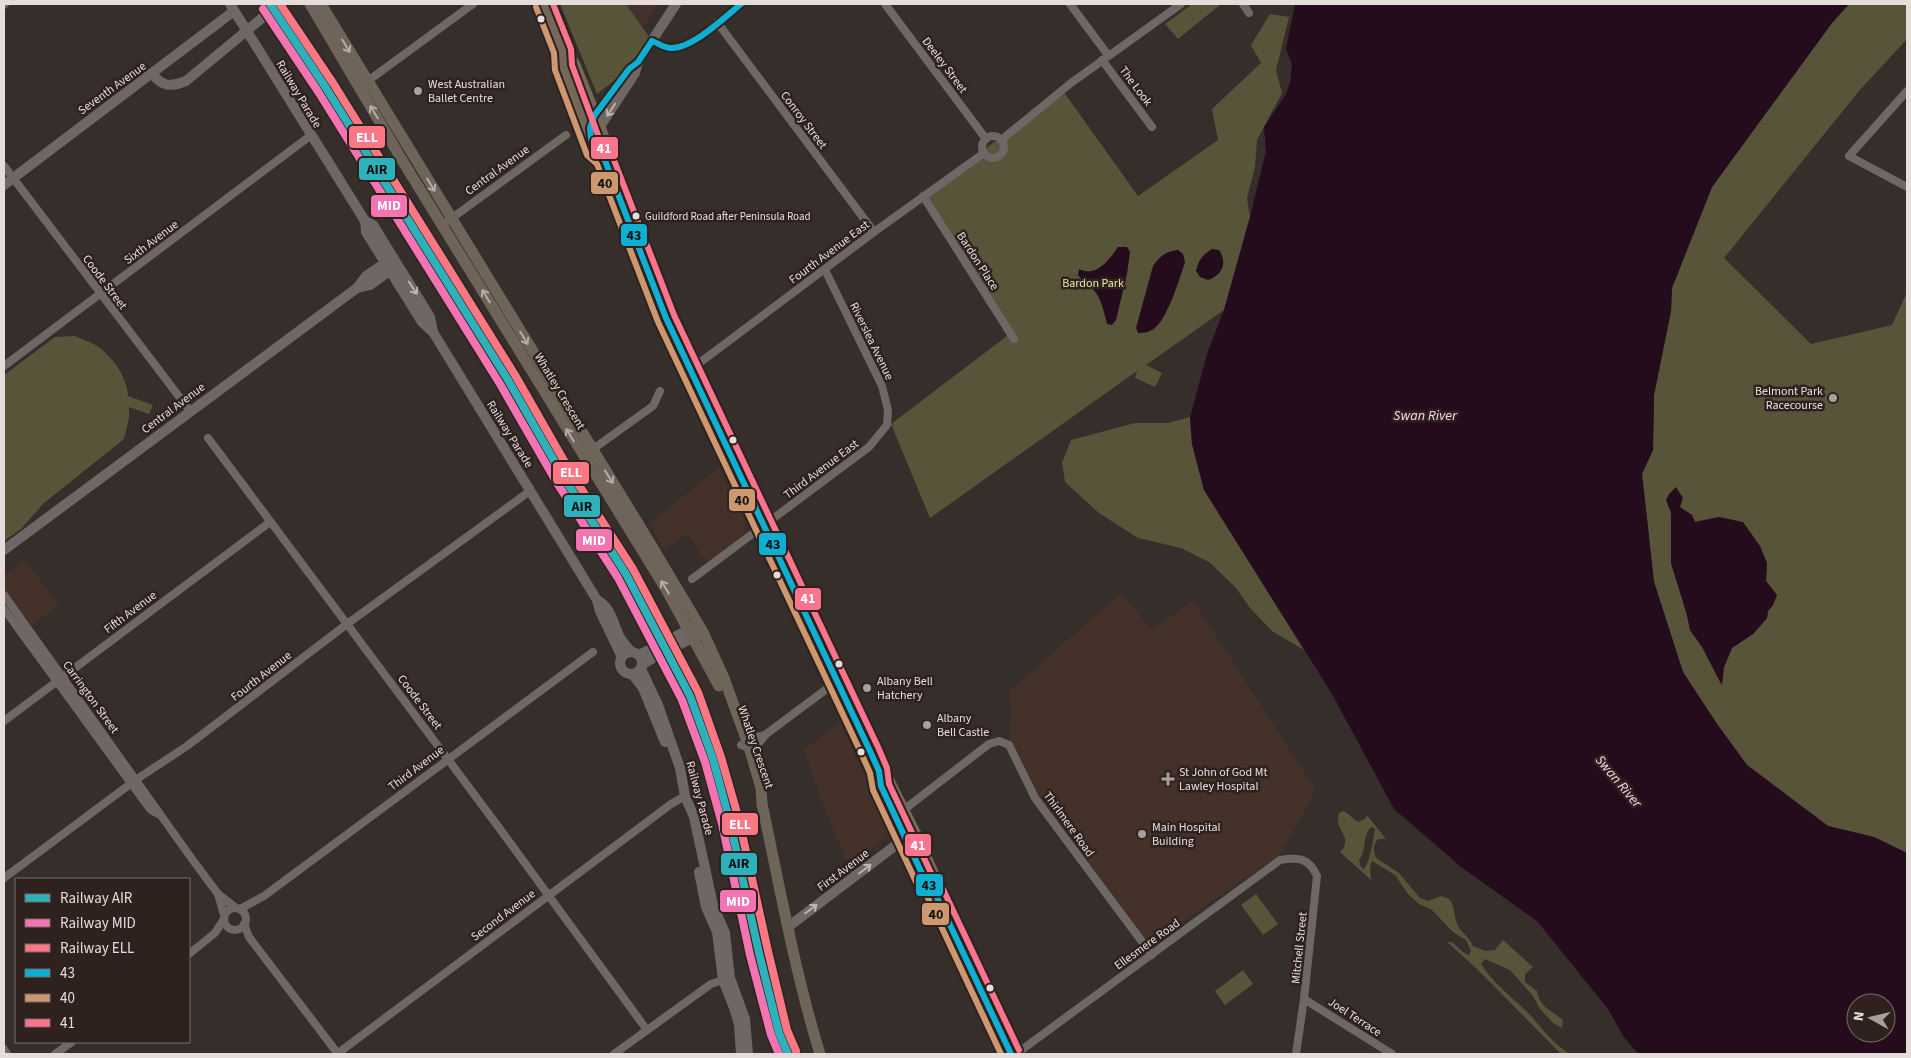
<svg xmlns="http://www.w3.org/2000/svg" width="1911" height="1058" font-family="'Source Sans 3',sans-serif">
<rect width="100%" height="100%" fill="#362e2b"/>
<g fill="#43312a">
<path d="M626 4H657L643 28Z"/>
<path d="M719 467 746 522 743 542 709 567 688 534 664 550 649 524Z"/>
<path d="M24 559 59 605 31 626 4 589V575Z"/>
<path d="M1121 593 1152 630 1193 600 1316 790 1280 855 1141 950 1043 807 1009 745 1011 711 1009 691Z"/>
<path d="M840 722 892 833 849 867 820 797 804 750Z"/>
</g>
<g fill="#58543a" fill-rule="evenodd">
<path d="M560 4H626L652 41 629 69 597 94Z"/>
<path d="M1192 4H1221L1178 39 1165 24Z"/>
<path d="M1849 4H1907V39L1859 91 1724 258 1811 344 1892 325 1907 292V853L1874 837 1828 826 1747 765 1717 724 1683 672 1654 582 1642 473 1653 450 1654 395 1671 311 1672 288 1712 187 1832 23ZM1680 507 1692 515 1695 522 1719 517 1767 563 1766 581 1777 595 1773 605 1768 611 1767 618 1753 634 1732 648 1724 667 1721 684 1702 647 1690 630 1687 615 1671 563V513Z"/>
<path d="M1270 14 1289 17 1276 70 1282 93 1257 140 1255 167 1247 198 1250 217 1224 310 1146 365 1162 373 1155 387 1135 378 1137 371 930 518 891 424 1011 333 924 194 1063 91 1138 196 1218 140 1212 109 1261 63 1251 45Z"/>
<path d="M75 336C82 339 91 342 97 346 113 357 127 377 128 396L153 405 149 414 129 407V418L124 439 44 503 21 529 4 541V375L55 337Z"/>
<path d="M1190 417 1192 444 1204 490 1304 650 1272 631 1250 608 1236 588 1209 562 1181 548 1138 538 1099 513 1065 482 1062 463 1071 440 1135 423H1168Z"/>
<path d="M1343 811C1350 813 1352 820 1359 822L1366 818 1367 815 1386 839H1378C1373 845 1373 851 1376 858L1399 873 1420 898 1428 901 1441 896 1449 899C1456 907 1453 916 1458 926 1462 933 1470 938 1473 946L1485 951 1495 950 1503 940 1533 967 1525 974V982L1537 991C1540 1008 1550 1009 1563 1020L1562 1028 1553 1023 1540 1009 1533 996 1510 970 1485 959 1481 964C1494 985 1514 998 1530 1015 1543 1029 1553 1044 1570 1054H1561L1476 968 1447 942H1452L1463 952 1469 955 1471 951 1466 940 1453 932 1431 909 1419 904 1408 894 1395 875 1372 861 1370 868 1371 880 1340 852C1355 837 1333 830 1339 813ZM1371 827 1375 829C1374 838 1369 864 1364 869L1361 867 1359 860C1367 850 1362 837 1371 827Z"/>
<path d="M1256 894 1278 924 1263 935 1241 905Z"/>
<path d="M1243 970 1253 984 1225 1005 1215 991Z"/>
</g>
<g fill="#240c1d" fill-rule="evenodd">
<path d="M1295 4H1849L1832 23 1712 187 1672 288 1671 311 1654 395 1653 450 1642 474 1654 582 1683 672 1717 724 1747 765 1828 826 1874 837 1907 853V1054H1638L1624 1037 1608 1009 1537 921 1461 867 1394 809 1332 694 1204 490 1192 444 1190 417 1208 351 1224 310 1250 217 1266 151 1264 127 1286 94 1290 82 1292 64 1286 49ZM1856 1003H1886V1033H1856Z"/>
<path d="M1118 247H1127L1130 252 1127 274 1116 320 1112 325 1107 324C1104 313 1102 299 1093 289 1088 285 1083 281 1078 275L1079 269C1096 278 1109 260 1118 247Z"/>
<path d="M1212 249 1219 250C1228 263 1222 275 1208 280L1200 277 1196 271C1198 261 1203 254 1212 249Z"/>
<path d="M1178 250 1183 254 1185 262C1180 278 1168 316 1156 327 1151 332 1144 333 1138 333L1136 328 1153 266C1160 256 1166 251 1178 250Z"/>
<path d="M1676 487 1683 498 1680 507 1692 515 1695 522 1719 517 1743 522 1760 546 1767 563 1766 581 1777 595 1773 605 1768 611 1767 618 1753 634 1732 648 1724 667 1722 685 1702 647 1690 630 1687 615 1671 563V513L1666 500 1669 494Z"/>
</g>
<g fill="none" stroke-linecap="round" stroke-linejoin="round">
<g stroke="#6d6765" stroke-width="8">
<path d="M885 4 986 139"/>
<path d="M1070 4 1108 55"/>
<path d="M1243 4 1249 13"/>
<path d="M4 5 5 4"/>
<path d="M717 22 874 232"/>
<path d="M652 41C658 43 665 47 671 48 690 49 726 15 741 4"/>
<path d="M1102 60 1152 127"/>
<path d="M365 83 473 4"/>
<path d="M1907 91 1849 156 1907 187"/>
<circle cx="993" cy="147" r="11"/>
<path d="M1001 140 1071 83 1181 4"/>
<path d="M4 166 190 411"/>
<path d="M923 196 1014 339"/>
<path d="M448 221 566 135"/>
<path d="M4 366 310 136"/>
<path d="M690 370 874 232 984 153"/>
<path d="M208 438 500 829 647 1030"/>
<path d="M589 452 653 406 660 391"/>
<path d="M692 579 869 447 887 425 888 410 882 386 825 270"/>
<path d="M4 595 192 859 218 894 236 908"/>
<path d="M4 609 141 797 151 810 158 814"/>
<path d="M4 721 270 522"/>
<path d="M745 735 752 738 765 735 836 682"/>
<path d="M741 745C750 749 761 744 765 735"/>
<path d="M889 803 901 809 906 808 989 744 999 741 1009 745 1035 798 1152 955"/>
<path d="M4 878 137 779 187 746 347 624 530 491"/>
<path d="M218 894 224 915"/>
<circle cx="235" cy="919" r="11"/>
<path d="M240 909 264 896 593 652"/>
<path d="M244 924 249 937 338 1054"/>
<path d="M189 954 215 933 224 919"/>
<path d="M1304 999 1392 1054"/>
<path d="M4 1049 7 1054"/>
<path d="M55 1054 72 1042"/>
<path d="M337 1054 671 804 685 796"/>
<path d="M614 1054 711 984 726 979"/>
<path d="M1016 1054 1280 860C1299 857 1309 858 1317 876L1304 999 1296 1054"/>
</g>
<g stroke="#6d6765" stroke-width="10">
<path d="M230 4 365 221 366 232 422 322 433 332 597 600 600 611 622 657"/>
<path d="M152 74C163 87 171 87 186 81L279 4"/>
<path d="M592 120 629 69 638 62 676 4"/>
<path d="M599 128 635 73 638 62"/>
<path d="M4 185 234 11"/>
<path d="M365 221 373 225 430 317 433 332"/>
<path d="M357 288 370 285 395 267"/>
<path d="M4 550 357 288 366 276 393 258"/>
<path d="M597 600C610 607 612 619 617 631 619 639 626 645 631 652"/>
<circle cx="631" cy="663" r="11"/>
<path d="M639 655 694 627"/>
<path d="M642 665 653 658 698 635"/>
<path d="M641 669 658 705 680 768 685 796 694 817 713 905 725 933 730 978 745 1019 748 1054"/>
<path d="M632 674 643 688 665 742"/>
<path d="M699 872 706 907 717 932 723 980 734 1008 739 1024 741 1054"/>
<path d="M788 927 896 845 915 836"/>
</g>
<g stroke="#6f6459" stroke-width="11">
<path d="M310 4 405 165 666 589 719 686"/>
<path d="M321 4 653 548 703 632 724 678 749 747 761 788 762 804C780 888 795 973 820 1054"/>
</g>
<g stroke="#766858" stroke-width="14">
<path d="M544 4 563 51 573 64 599 128 606 148 604 158 666 318 879 771 888 782 915 836 933 876V889"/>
<path d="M563 51V67L589 137 595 152 604 158"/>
<path d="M927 882 933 889 1011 1054"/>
</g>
<g stroke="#2f221e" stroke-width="10">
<g id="bus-1">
<path d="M652 41 638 62 629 69 594 116 590 128 591 139 595 149 604 158 666 318 870 751 879 771 881 786 925 880 933 889 1011 1054"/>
<path d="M652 41C658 43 664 48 671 48 692 49 725 17 741 4"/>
</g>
</g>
<g stroke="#2f221e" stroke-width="10">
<path id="bus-2" d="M536 7 554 53 555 70 587 155 597 164 658 322 862 755 870 773 873 790 917 884 926 894 1001 1054"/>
</g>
<g stroke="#2f221e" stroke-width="10">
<path id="bus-3" d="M553 4 571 49 572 65 602 146 612 155 674 315 878 747 887 768 889 784 932 875 941 885 1019 1050"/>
</g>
<use href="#bus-1" stroke="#0dafd3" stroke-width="6"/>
<use href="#bus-2" stroke="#cd976f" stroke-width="6"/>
<use href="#bus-3" stroke="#fc738d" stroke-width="6"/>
<g stroke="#2f221e" stroke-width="11">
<path id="rail-1" d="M270 4 326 88 508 380 564 478 626 574 690 696 713 759 730 822 759 953 779 1033 788 1054"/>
</g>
<g stroke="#2f221e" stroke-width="11">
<path id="rail-2" d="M263 9 319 93 500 384 557 483 618 578 682 700 705 762 722 824 750 955 771 1035 779 1054"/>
</g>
<g stroke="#2f221e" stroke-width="11">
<path id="rail-3" d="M280 4 333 83 515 375 571 473 633 569 698 692 721 757 739 820 768 951 787 1030 796 1051"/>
</g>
<use href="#rail-1" stroke="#2db1ba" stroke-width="8"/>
<use href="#rail-2" stroke="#f473b3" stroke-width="8"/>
<use href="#rail-3" stroke="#fb7783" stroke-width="8"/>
</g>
<defs><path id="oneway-shaft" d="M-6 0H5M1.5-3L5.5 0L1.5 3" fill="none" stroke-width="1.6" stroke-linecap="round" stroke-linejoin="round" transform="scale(1.25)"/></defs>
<g stroke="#b6ada6">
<use href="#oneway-shaft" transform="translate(346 46) rotate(59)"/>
<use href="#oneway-shaft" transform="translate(374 112) rotate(-121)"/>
<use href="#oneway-shaft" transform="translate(431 185) rotate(59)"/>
<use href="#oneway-shaft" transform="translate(486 296) rotate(-121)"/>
<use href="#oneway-shaft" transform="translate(524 338) rotate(59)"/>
<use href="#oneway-shaft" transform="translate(570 435) rotate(-121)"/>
<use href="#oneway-shaft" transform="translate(609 477) rotate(58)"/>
<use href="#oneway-shaft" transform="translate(665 587) rotate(-121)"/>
</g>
<g stroke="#bcb4b1">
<use href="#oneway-shaft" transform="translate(611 110) rotate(123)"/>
<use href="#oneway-shaft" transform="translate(413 288) rotate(57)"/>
<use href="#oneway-shaft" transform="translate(865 869) rotate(-37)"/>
<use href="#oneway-shaft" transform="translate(811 909) rotate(-37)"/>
</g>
<g fill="#e6ddda" stroke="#2f221e" stroke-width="2">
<circle cx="541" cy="19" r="4.5"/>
<circle cx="636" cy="216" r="4.5"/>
<circle cx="733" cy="440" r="4.5"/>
<circle cx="777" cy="575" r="4.5"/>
<circle cx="839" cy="664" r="4.5"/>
<circle cx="861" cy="752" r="4.5"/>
<circle cx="990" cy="988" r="4.5"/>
</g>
<g fill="#a8a09d" stroke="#2f221e" stroke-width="2">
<circle cx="418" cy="91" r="5"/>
<circle cx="1833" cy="398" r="5"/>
<circle cx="867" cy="688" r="5"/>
<circle cx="927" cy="725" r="5"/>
<path d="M1165.5 771.5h5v5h5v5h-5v5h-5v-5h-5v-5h5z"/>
<circle cx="1142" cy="834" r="5"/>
</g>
<g text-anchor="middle" stroke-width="5" stroke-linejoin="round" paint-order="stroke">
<g font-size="11" fill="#e6ddda" stroke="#2f221e" text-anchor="start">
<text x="645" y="220">Guildford Road after Peninsula Road</text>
</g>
<g font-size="12" fill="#e6ddda" stroke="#2f221e">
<text transform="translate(945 65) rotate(53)" y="4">Deeley Street</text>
<text transform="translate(1136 86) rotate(53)" y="4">The Look</text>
<text transform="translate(112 88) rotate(-36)" y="4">Seventh Avenue</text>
<text transform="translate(299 94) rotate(59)" y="4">Railway Parade</text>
<text transform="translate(804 120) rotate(53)" y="4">Conroy Street</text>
<text transform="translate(497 170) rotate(-36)" y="4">Central Avenue</text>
<text transform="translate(151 242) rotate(-37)" y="4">Sixth Avenue</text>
<text transform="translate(829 252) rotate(-37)" y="4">Fourth Avenue East</text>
<text transform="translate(978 261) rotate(57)" y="4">Bardon Place</text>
<text transform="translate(105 282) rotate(53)" y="4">Coode Street</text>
<text transform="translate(872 341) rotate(64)" y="4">Riverslea Avenue</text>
<text transform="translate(560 391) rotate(59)" y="4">Whatley Crescent</text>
<text transform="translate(173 408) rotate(-37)" y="4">Central Avenue</text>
<text transform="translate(510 434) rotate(58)" y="4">Railway Parade</text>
<text transform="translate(821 469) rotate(-37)" y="4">Third Avenue East</text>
<text transform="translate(130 612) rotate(-37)" y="4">Fifth Avenue</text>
<text transform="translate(261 676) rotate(-38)" y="4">Fourth Avenue</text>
<text transform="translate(91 697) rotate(54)" y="4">Carrington Street</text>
<text transform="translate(420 702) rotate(53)" y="4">Coode Street</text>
<text transform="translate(756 747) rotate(71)" y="4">Whatley Crescent</text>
<text transform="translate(416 768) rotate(-37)" y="4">Third Avenue</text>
<text transform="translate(700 798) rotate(75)" y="4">Railway Parade</text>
<text transform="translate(1069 824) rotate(54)" y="4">Thirlmere Road</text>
<text transform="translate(843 870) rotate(-37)" y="4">First Avenue</text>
<text transform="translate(503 915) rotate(-37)" y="4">Second Avenue</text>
<text transform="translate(1147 944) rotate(-36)" y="4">Ellesmere Road</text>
<text transform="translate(1299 948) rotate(-84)" y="4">Mitchell Street</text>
<text transform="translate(1355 1017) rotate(33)" y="4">Joel Terrace</text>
</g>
<g font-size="12" fill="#e6ddda" stroke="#2f221e" text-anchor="start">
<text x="428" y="88">West Australian<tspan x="428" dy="14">Ballet Centre</tspan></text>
<text x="1823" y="395" text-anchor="end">Belmont Park<tspan x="1823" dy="14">Racecourse</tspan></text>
<text x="877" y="685">Albany Bell<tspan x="877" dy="14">Hatchery</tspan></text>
<text x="937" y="722">Albany<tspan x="937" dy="14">Bell Castle</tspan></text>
<text x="1179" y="776">St John of God Mt<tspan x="1179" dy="14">Lawley Hospital</tspan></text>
<text x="1152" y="831">Main Hospital<tspan x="1152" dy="14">Building</tspan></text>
</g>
<g font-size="12" fill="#ede7a8" stroke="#2f221e">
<text x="1093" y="287">Bardon Park</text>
</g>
<g font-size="14" font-style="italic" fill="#fad7ef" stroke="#2f221e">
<text x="1425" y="420">Swan River</text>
<text transform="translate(1619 781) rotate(50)" y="5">Swan River</text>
</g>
</g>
<g stroke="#2f221e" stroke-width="2">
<rect x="348" y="125" width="38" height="24" rx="5" fill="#fb7783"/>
<rect x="590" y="136" width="29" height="24" rx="5" fill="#fc738d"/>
<rect x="358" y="157" width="38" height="24" rx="5" fill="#2db1ba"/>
<rect x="590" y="171" width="29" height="24" rx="5" fill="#cd976f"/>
<rect x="370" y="194" width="38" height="24" rx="5" fill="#f473b3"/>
<rect x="620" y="223" width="28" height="24" rx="5" fill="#0dafd3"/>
<rect x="552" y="461" width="38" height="24" rx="5" fill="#fb7783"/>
<rect x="728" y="488" width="28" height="24" rx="5" fill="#cd976f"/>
<rect x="563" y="494" width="38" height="24" rx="5" fill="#2db1ba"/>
<rect x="575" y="528" width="38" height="24" rx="5" fill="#f473b3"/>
<rect x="758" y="532" width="29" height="24" rx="5" fill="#0dafd3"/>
<rect x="794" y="587" width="28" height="24" rx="5" fill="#fc738d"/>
<rect x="721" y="812" width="38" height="24" rx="5" fill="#fb7783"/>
<rect x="904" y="833" width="28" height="24" rx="5" fill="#fc738d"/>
<rect x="720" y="852" width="38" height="24" rx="5" fill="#2db1ba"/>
<rect x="915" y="873" width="29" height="24" rx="5" fill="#0dafd3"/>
<rect x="719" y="889" width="38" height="24" rx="5" fill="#f473b3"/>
<rect x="921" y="902" width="29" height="24" rx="5" fill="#cd976f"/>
</g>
<g font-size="14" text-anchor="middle" font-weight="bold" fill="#fff">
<text x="367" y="142">ELL</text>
<text x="604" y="153">41</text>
<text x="389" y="210">MID</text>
<text x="571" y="477">ELL</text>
<text x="594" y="545">MID</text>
<text x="808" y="603">41</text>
<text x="740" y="829">ELL</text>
<text x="918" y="850">41</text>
<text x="738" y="906">MID</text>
</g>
<g font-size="14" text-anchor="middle" font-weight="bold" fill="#111">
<text x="377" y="174">AIR</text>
<text x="605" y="188">40</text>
<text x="634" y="240">43</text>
<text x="742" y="505">40</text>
<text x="582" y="511">AIR</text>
<text x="773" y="549">43</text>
<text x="739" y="868">AIR</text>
<text x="929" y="890">43</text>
<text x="936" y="919">40</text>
</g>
<rect width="1911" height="1058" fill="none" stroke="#e6ddda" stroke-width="10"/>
<rect x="15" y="878" width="175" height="165" fill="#2f221e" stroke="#786d69"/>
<rect x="25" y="894" width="25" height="8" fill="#2db1ba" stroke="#786d69"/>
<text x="60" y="903" font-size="15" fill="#e6ddda">Railway AIR</text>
<rect x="25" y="919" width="25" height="8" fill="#f473b3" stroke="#786d69"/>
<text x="60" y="928" font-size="15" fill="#e6ddda">Railway MID</text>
<rect x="25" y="944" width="25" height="8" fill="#fb7783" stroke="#786d69"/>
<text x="60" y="953" font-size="15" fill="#e6ddda">Railway ELL</text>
<rect x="25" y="969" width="25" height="8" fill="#0dafd3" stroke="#786d69"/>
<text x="60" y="978" font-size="15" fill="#e6ddda">43</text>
<rect x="25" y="994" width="25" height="8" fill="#cd976f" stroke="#786d69"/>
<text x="60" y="1003" font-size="15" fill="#e6ddda">40</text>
<rect x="25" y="1019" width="25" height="8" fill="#fc738d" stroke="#786d69"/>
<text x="60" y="1028" font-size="15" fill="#e6ddda">41</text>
<g transform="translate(1871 1018) rotate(278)"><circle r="24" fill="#2f221e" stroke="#786d69"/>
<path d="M0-4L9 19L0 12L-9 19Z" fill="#a8a09d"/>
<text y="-8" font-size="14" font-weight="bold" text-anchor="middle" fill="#e6ddda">N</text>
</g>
</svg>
